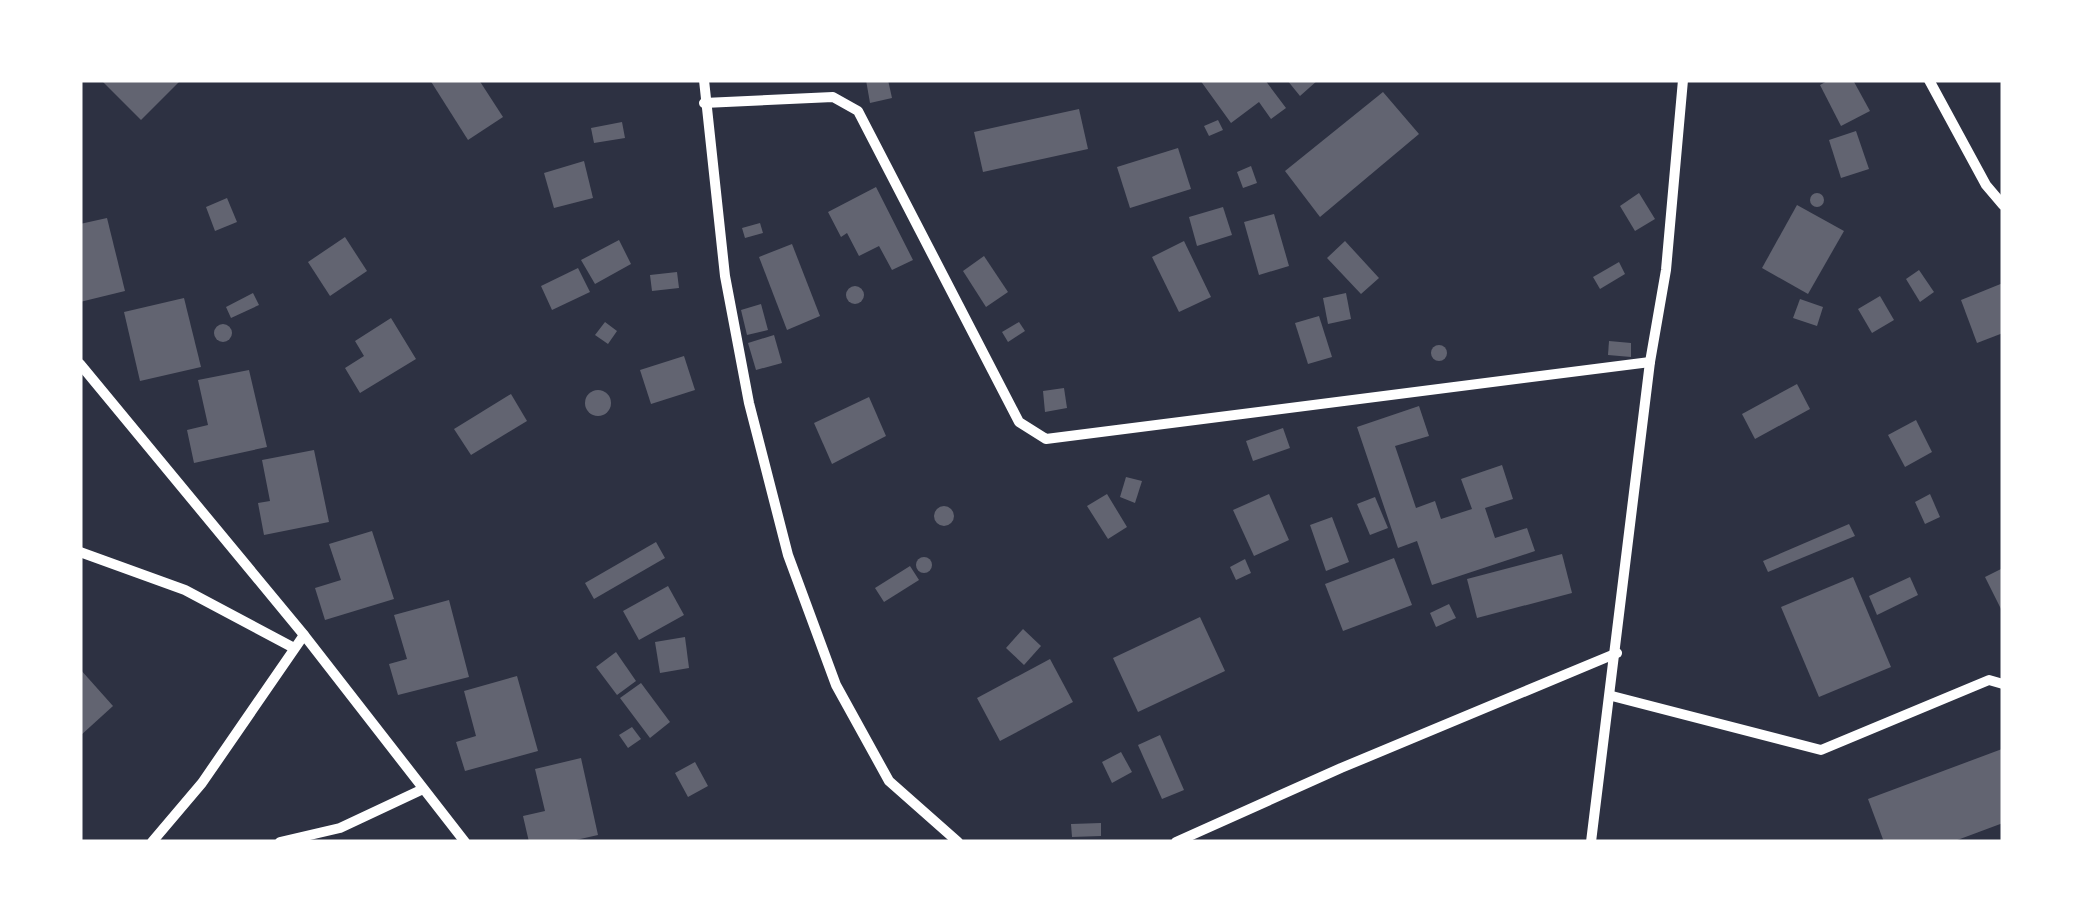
<svg xmlns="http://www.w3.org/2000/svg" width="2083" height="922" font-family="'Roboto Serif',serif">
<rect width="100%" height="100%" fill="#2d3142"/>
<g fill="#626471">
<path d="M101 80H177L179 82 141 120Z"/>
<path d="M430 80H479L503 117 468 140Z"/>
<path d="M866 80H888L892 98 870 103Z"/>
<path d="M1200 80H1265L1286 108 1271 119 1259 102 1231 123Z"/>
<path d="M1287 80H1318L1300 96Z"/>
<path d="M1829 80H1853L1870 111 1841 126 1820 85Z"/>
<path d="M1383 92 1419 134 1320 217 1285 171Z"/>
<path d="M1079 109 1088 149 983 172 974 132Z"/>
<path d="M1218 120 1223 130 1209 136 1204 126Z"/>
<path d="M622 122 625 138 594 143 591 128Z"/>
<path d="M1856 131 1869 169 1841 178 1829 140Z"/>
<path d="M1178 148 1191 189 1130 208 1117 167Z"/>
<path d="M584 161 593 198 554 208 544 173Z"/>
<path d="M1251 166 1257 183 1243 188 1237 172Z"/>
<path d="M876 187 913 260 892 270 879 246 859 256 847 233 841 237 828 212Z"/>
<circle cx="1817" cy="200" r="7"/>
<path d="M1639 193 1655 219 1635 231 1620 206Z"/>
<path d="M227 198 237 222 215 231 206 207Z"/>
<path d="M1797 205 1844 231 1808 294 1762 268Z"/>
<path d="M1223 207 1232 235 1197 246 1189 217Z"/>
<path d="M1274 214 1289 266 1259 275 1244 222Z"/>
<path d="M107 218 125 291 80 302V224Z"/>
<path d="M760 223 763 233 745 238 742 228Z"/>
<path d="M345 237 367 271 330 296 308 262Z"/>
<path d="M619 240 631 264 595 284 581 260Z"/>
<path d="M1184 241 1211 297 1179 312 1152 257Z"/>
<path d="M1345 241 1379 278 1361 294 1327 258Z"/>
<path d="M792 244 820 316 787 330 759 257Z"/>
<path d="M984 256 1008 292 986 307 963 271Z"/>
<path d="M1619 262 1625 274 1600 289 1593 277Z"/>
<path d="M578 268 590 292 552 310 541 286Z"/>
<path d="M1919 270 1934 292 1920 302 1906 279Z"/>
<path d="M677 272 679 288 652 291 650 275Z"/>
<path d="M2003 283V333L1977 343 1961 300Z"/>
<circle cx="855" cy="295" r="9"/>
<path d="M253 293 259 305 231 318 226 307Z"/>
<path d="M1346 293 1351 319 1328 324 1323 298Z"/>
<path d="M1880 296 1894 320 1872 333 1858 309Z"/>
<path d="M184 298 201 367 140 381 124 312Z"/>
<path d="M1800 299 1823 307 1817 326 1793 318Z"/>
<path d="M761 304 768 330 747 335 741 310Z"/>
<path d="M1319 316 1332 357 1308 364 1295 323Z"/>
<path d="M391 318 416 359 360 393 345 368 364 356 355 341Z"/>
<path d="M605 322 617 331 608 344 595 335Z"/>
<path d="M1019 322 1025 331 1008 342 1002 332Z"/>
<circle cx="223" cy="333" r="9"/>
<path d="M774 335 782 363 756 370 748 343Z"/>
<path d="M1609 341 1631 343V357L1608 355Z"/>
<circle cx="1439" cy="353" r="8"/>
<path d="M684 356 695 390 651 404 640 370Z"/>
<path d="M249 370 267 447 194 463 187 430 208 425 198 380Z"/>
<path d="M1797 384 1810 409 1755 439 1742 414Z"/>
<path d="M1064 388 1067 408 1045 412 1043 391Z"/>
<circle cx="598" cy="403" r="13"/>
<path d="M511 394 527 421 471 455 454 429Z"/>
<path d="M869 397 886 436 832 464 814 423Z"/>
<path d="M1419 406 1429 436 1395 446 1416 508 1435 501 1441 519 1472 509 1461 479 1502 465 1513 499 1485 508 1495 538 1527 528 1535 551 1432 585 1417 541 1398 548 1357 427Z"/>
<path d="M1916 420 1932 452 1905 467 1888 435Z"/>
<path d="M1283 428 1290 448 1253 461 1246 441Z"/>
<path d="M314 450 329 522 264 535 258 503 270 501 262 460Z"/>
<path d="M1126 477 1142 481 1135 503 1120 497Z"/>
<path d="M1107 494 1127 527 1108 539 1087 506Z"/>
<path d="M1269 494 1289 540 1254 556 1233 510Z"/>
<path d="M1930 494 1940 517 1925 524 1915 502Z"/>
<path d="M1375 497 1388 528 1370 535 1357 504Z"/>
<circle cx="944" cy="516" r="10"/>
<path d="M1332 517 1349 562 1326 571 1310 525Z"/>
<path d="M1849 524 1855 536 1768 572 1763 561Z"/>
<path d="M372 531 394 599 325 620 315 588 341 580 329 544Z"/>
<path d="M656 542 665 558 594 599 585 583Z"/>
<path d="M1562 554 1572 593 1477 618 1467 579Z"/>
<circle cx="924" cy="565" r="8"/>
<path d="M1394 558 1412 605 1343 631 1325 584Z"/>
<path d="M1245 559 1251 573 1236 580 1230 567Z"/>
<path d="M910 566 919 580 884 602 875 588Z"/>
<path d="M2003 568V613L1985 577Z"/>
<path d="M1853 577 1891 667 1819 697 1781 607Z"/>
<path d="M1910 577 1918 595 1877 615 1869 596Z"/>
<path d="M668 586 684 615 639 640 623 611Z"/>
<path d="M449 600 469 677 398 695 389 664 407 659 394 615Z"/>
<path d="M1449 604 1456 618 1436 627 1430 613Z"/>
<path d="M1200 617 1225 671 1138 712 1113 658Z"/>
<path d="M1023 629 1041 646 1024 665 1006 648Z"/>
<path d="M685 637 689 668 660 673 655 642Z"/>
<path d="M616 652 636 681 617 695 596 667Z"/>
<path d="M1050 659 1073 702 1000 741 977 698Z"/>
<path d="M80 669 113 706 80 736Z"/>
<path d="M517 676 538 751 465 771 456 742 476 736 464 691Z"/>
<path d="M641 683 670 722 650 738 620 698Z"/>
<path d="M632 727 641 739 628 748 619 735Z"/>
<path d="M1160 735 1184 790 1162 799 1138 745Z"/>
<path d="M2002 749 2003 823 1952 842H1884L1868 799Z"/>
<path d="M1121 752 1132 772 1112 783 1102 762Z"/>
<path d="M581 758 598 835 567 842H529L523 816 545 811 535 769Z"/>
<path d="M695 762 708 786 688 797 675 773Z"/>
<path d="M1101 823V836L1072 837 1071 824Z"/>
</g>
<g fill="none" stroke-linecap="round" stroke-linejoin="round">
<g stroke="#fff" stroke-width="10">
<path d="M704 80 725 276 749 403 788 555 836 685 889 781 958 842"/>
<path d="M1929 80 1986 185 2003 205"/>
<path d="M704 103 833 97 858 111 1019 422 1046 439 1650 362"/>
<path d="M80 364 304 635 465 842"/>
<path d="M80 552 185 590 294 648"/>
<path d="M1612 696 1821 750 1989 680 2003 684"/>
<path d="M152 842 202 783 304 635"/>
<path d="M280 842 340 828 421 790"/>
<path d="M1176 842 1341 768 1617 653"/>
<path d="M1591 842 1650 362 1666 270 1683 80"/>
</g>
</g>
<rect width="2083" height="922" fill="none" stroke="#ffffff" stroke-width="165"/>
</svg>
